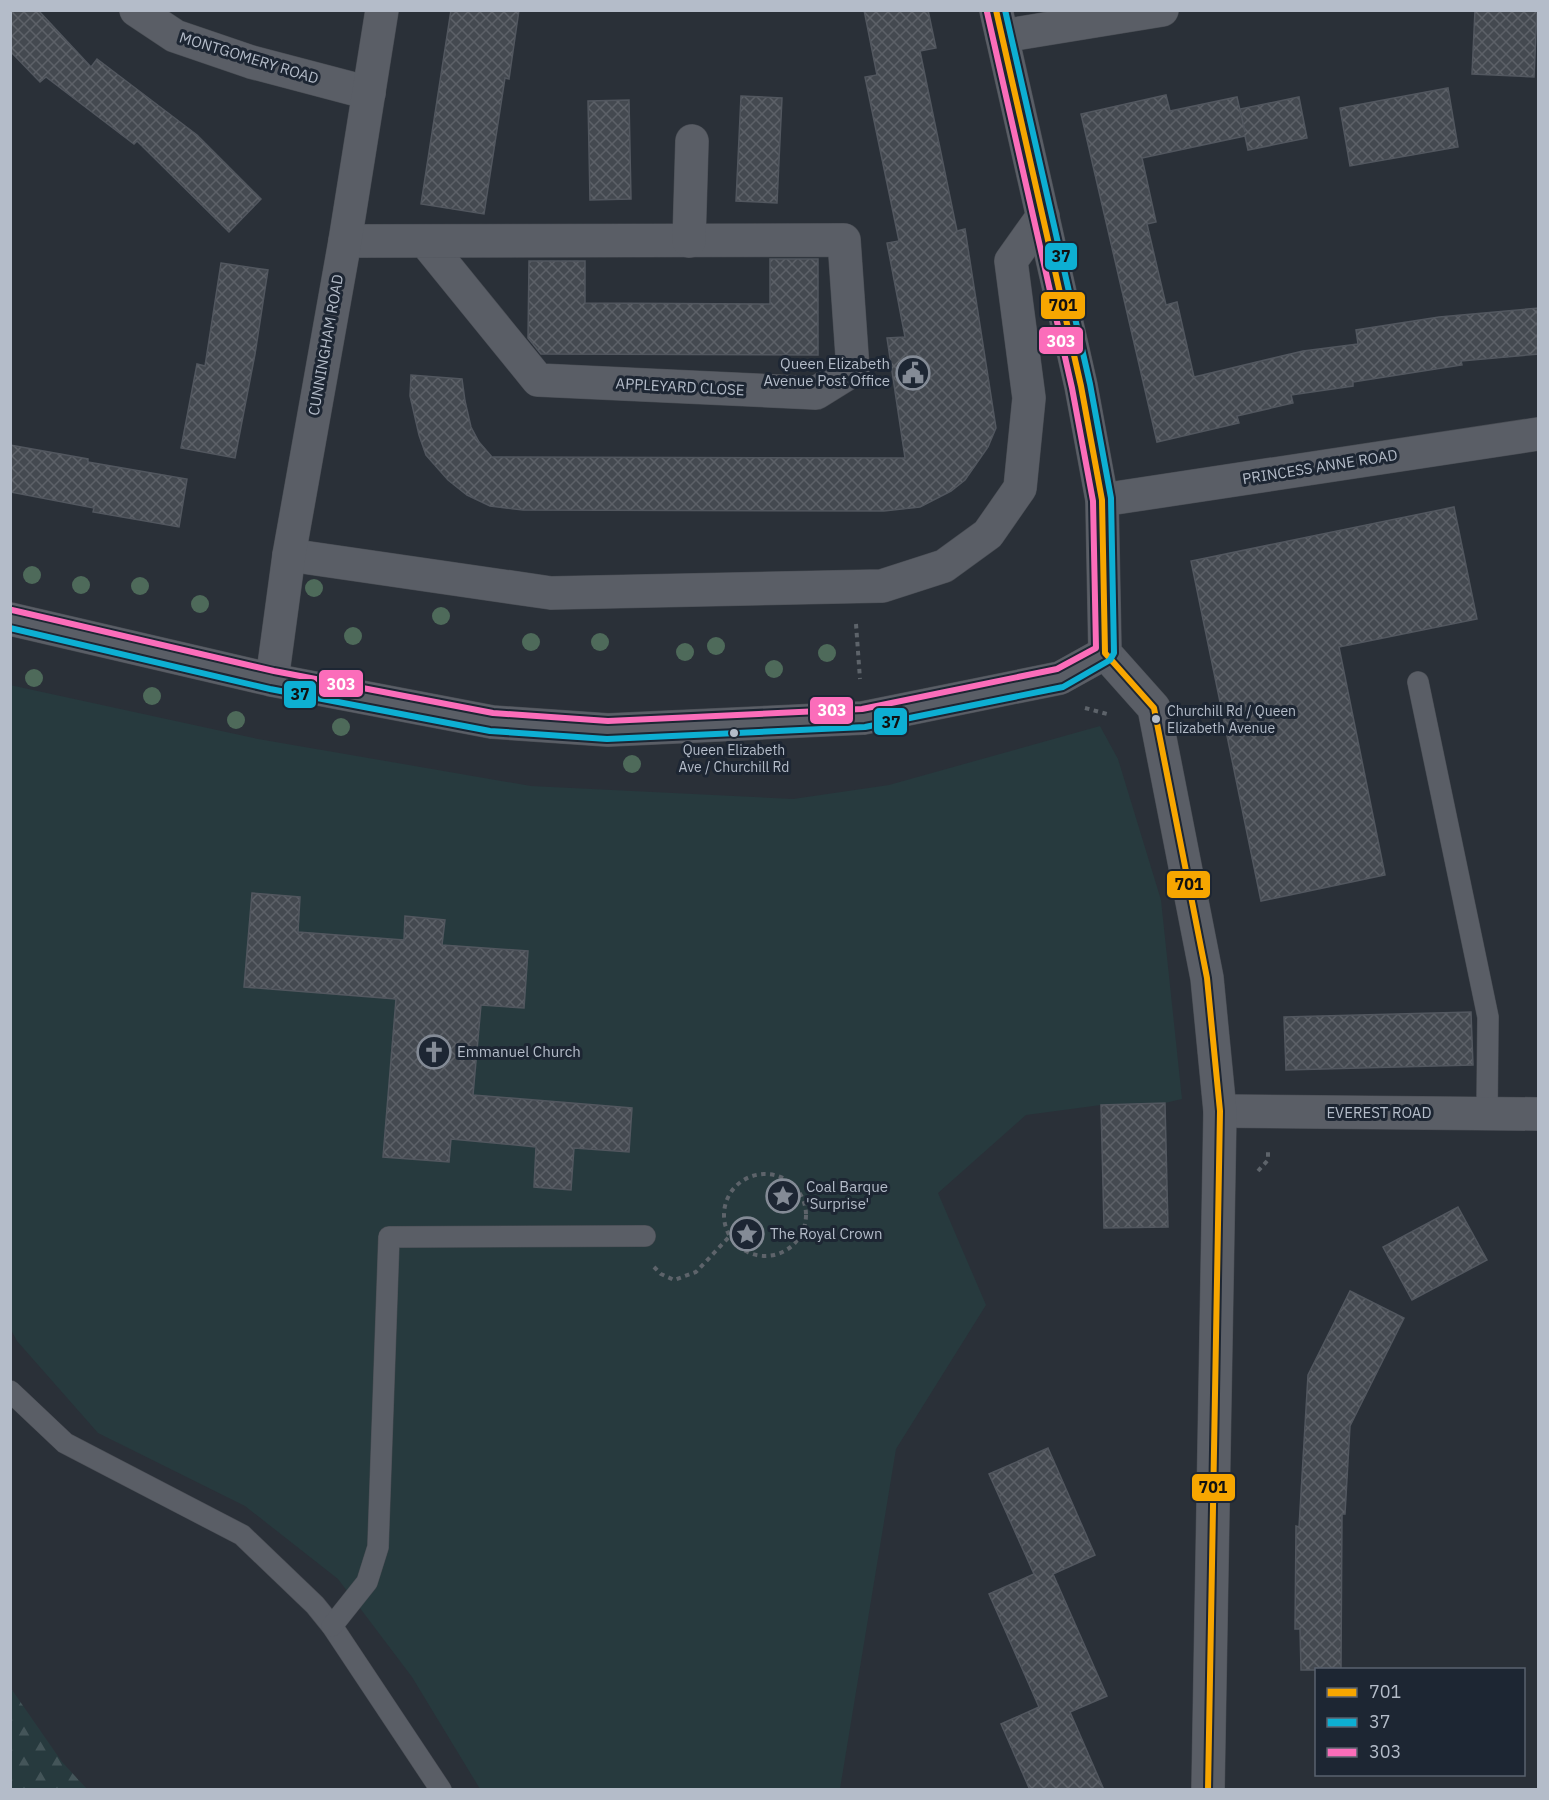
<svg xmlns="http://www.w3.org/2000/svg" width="1549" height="1800" font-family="'IBM Plex Sans',sans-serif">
<defs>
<pattern id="forest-firs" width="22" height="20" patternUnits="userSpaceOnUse" patternTransform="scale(1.5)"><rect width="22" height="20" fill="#273a3e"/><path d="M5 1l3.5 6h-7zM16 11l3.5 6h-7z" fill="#445559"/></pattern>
<pattern id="building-cross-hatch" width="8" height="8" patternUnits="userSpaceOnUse" patternTransform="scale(1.5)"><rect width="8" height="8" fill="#444950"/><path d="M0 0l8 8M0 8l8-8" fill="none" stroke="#5d6168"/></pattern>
</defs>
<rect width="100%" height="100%" fill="#2a3038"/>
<path fill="#273a3e" d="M10 685 258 739 531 786 793 799 889 785 1100 726 1118 759 1161 900 1182 1099 1165 1103 1101 1105 1026 1115 938 1193 986 1305 896 1449 840 1789H480L412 1677 338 1579 245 1506 98 1433 17 1341 10 1328Z"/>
<path fill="url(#forest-firs)" d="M10 1687 62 1762 87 1789H11Z"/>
<g fill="url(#building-cross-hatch)" stroke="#52575f" stroke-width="1.5">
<path d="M10 10H38L91 67 97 59 197 135 261 199 229 232 137 141 134 144 46 77 40 82 10 51Z"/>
<path d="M451 10H519L509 79 505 78 484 214 421 204Z"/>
<path d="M864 10H928L936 48 920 51 957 231 965 229 996 428 988 447 965 480 951 491 920 507 884 511 523 510 490 506 467 495 448 480 426 455 419 435 410 396 411 375 462 379 465 401 471 427 479 442 492 457 905 458 887 338 905 337 887 243 899 241 865 77 877 75Z"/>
<path d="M1475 10H1537L1534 77 1472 74Z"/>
<path d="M1448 88 1458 147 1350 166 1340 108Z"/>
<path d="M1166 95 1170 111 1237 97 1245 132 1240 109 1299 97 1307 138 1248 150 1245 136 1142 158 1156 222 1147 224 1166 305 1177 302 1194 377 1303 351 1358 344 1356 330 1439 317 1539 308V354L1461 361 1462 365 1353 382V386L1291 395 1293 403 1237 416 1239 423 1157 442 1081 114Z"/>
<path d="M741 96 782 98 777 203 736 201Z"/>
<path d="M629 100 631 199 590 200 588 101Z"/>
<path d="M770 259H818V355L541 354 528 338 529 261H585V303L770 304Z"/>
<path d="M221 263 268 270 255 354 235 458 181 448 197 364 205 366Z"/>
<path d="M10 445 88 459V462L187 479 179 527 93 512 94 508 10 492Z"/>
<path d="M1454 507 1477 619 1339 647 1385 875 1261 901 1191 561Z"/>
<path d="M252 893 300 897 298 932 404 940 405 916 445 920 442 945 528 951 524 1008 481 1005 473 1095 632 1108 629 1152 574 1148 571 1190 534 1187 536 1147 451 1139 449 1162 383 1157 396 999 244 987Z"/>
<path d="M1471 1012 1473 1065 1286 1070 1284 1017Z"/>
<path d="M1165 1103 1168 1227 1104 1228 1101 1105Z"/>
<path d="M1458 1207 1487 1260 1412 1300 1383 1247Z"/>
<path d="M1350 1291 1404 1318 1350 1426 1345 1514H1342L1341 1670H1301L1300 1629H1295L1296 1526 1299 1527 1308 1375Z"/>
<path d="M1048 1448 1095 1555 1053 1574 1107 1696 1070 1712 1104 1790H1030L1001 1724 1039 1707 989 1594 1034 1574 989 1474Z"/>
</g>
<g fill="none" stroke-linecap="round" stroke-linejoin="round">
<g stroke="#484c53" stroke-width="22">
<g id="service">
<path d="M1418 682 1488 1017 1487 1113"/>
<path d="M10 1391 65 1443 242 1535 315 1605 332 1626 441 1790"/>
<path d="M332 1626 367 1582 378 1547 389 1237 645 1236"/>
</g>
</g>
<g stroke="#484c53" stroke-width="34">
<g id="minor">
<path d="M136 10 175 36 251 62 369 93"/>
<path d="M1002 36 1162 10"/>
<path d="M345 241 844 240 853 370 816 393 538 380 425 241"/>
<path d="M689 241 692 141"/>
<path d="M1102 500 1538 434"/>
<path d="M289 555 551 593 882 586 944 566 988 534 1020 488 1029 398 1011 261 1043 216"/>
<path d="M272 680 289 555 345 241 382 10"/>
<path d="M1220 1111 1538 1114"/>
</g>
</g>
<g stroke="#484c53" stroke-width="34">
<g id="tertiary">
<path d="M996 10 1081 386 1102 500 1105 653 1154 708 1207 978 1220 1111 1208 1790"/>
<path d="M10 619 272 680 492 722 608 730 863 718 1060 678 1105 653"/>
</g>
</g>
<g stroke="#5d636a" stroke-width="4" stroke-dasharray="4.5 4.5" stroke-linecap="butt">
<path d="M856 624 860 679"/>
<path d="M1085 708 1107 714"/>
<path d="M1258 1171 1268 1160V1150"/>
<circle cx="765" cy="1215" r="41"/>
<path d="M654 1267 661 1274 674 1280 696 1272 729 1237"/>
</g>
<use href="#service" stroke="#5a5e66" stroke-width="21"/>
<use href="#minor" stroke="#5a5e66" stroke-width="33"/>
<use href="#tertiary" stroke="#5a5e66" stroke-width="33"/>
<g stroke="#1d2633" stroke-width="10">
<path id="bus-1" d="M996 10 1081 386 1102 500 1105 653 1154 708 1207 978 1220 1111 1208 1790"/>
</g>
<g stroke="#1d2633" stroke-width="10">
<path id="bus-2" d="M10 628 270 689 490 731 607 739 865 727 1063 687 1110 660 1114 653 1111 498 1090 384 1005 10"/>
</g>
<g stroke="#1d2633" stroke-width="10">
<path id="bus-3" d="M12 610 274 671 493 713 608 721 862 709 1057 669 1096 648 1093 501 1072 388 987 12"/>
</g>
<use href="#bus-1" stroke="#f7a600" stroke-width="6"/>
<use href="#bus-2" stroke="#0dafd3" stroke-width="6"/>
<use href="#bus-3" stroke="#fb6dba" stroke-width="6"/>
</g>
<g fill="#4e6a5a">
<circle cx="32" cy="575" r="9"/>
<circle cx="81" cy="585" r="9"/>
<circle cx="140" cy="586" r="9"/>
<circle cx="314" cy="588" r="9"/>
<circle cx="200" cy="604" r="9"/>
<circle cx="441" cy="616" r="9"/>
<circle cx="353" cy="636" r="9"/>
<circle cx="531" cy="642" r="9"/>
<circle cx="600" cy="642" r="9"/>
<circle cx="716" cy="646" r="9"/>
<circle cx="685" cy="652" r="9"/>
<circle cx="827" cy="653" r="9"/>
<circle cx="774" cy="669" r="9"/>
<circle cx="34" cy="678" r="9"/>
<circle cx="152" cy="696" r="9"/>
<circle cx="236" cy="720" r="9"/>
<circle cx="341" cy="727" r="9"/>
<circle cx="632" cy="764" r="9"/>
</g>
<defs>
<g id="civic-ring" transform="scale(1.725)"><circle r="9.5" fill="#1d2633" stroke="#848b96" stroke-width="1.5"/><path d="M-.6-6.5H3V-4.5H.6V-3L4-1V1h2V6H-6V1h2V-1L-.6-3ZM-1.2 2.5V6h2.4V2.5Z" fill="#848b96"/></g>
<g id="church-ring" transform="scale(1.725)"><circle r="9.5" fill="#1d2633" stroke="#848b96" stroke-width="1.5"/><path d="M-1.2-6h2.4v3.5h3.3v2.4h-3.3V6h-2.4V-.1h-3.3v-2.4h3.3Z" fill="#848b96"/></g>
<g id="sight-ring" transform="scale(1.725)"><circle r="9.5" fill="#1d2633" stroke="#848b96" stroke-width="1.5"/><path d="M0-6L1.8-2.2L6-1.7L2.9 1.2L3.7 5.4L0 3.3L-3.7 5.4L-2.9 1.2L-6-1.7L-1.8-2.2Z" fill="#848b96"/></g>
</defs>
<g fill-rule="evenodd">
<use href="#civic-ring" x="913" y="373"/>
<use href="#church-ring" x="434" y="1052"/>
<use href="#sight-ring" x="783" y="1196"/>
<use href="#sight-ring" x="747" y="1234"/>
</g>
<g fill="#b4bcc9" stroke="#1d2633" stroke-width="2">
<circle cx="1156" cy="719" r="5"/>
<circle cx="734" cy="733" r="5"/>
</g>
<g text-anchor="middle" stroke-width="6" stroke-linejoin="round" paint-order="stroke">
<g font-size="14" fill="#b4bcc9" stroke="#1d2633" text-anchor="start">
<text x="1167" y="716">Churchill Rd / Queen<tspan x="1167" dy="17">Elizabeth Avenue</tspan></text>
<text x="734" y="755" text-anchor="middle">Queen Elizabeth<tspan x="734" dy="17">Ave / Churchill Rd</tspan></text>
</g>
<g font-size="15" fill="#b4bcc9" stroke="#1d2633">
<text transform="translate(249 58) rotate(17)" y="5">MONTGOMERY ROAD</text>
<text transform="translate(326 345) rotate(-80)" y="5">CUNNINGHAM ROAD</text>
<text transform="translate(680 387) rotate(3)" y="5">APPLEYARD CLOSE</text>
<text transform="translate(1320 467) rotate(-9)" y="5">PRINCESS ANNE ROAD</text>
<text x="1379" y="1118">EVEREST ROAD</text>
</g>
<g font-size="15" fill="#b4bcc9" stroke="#1d2633" text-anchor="start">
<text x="890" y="369" text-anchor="end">Queen Elizabeth<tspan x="890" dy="17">Avenue Post Office</tspan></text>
<text x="457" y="1057">Emmanuel Church</text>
<text x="806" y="1192">Coal Barque<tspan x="806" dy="17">'Surprise'</tspan></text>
<text x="770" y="1239">The Royal Crown</text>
</g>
</g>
<g stroke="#1d2633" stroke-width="2">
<rect x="1044" y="242" width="34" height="29" rx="6" fill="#0dafd3"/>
<rect x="1040" y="291" width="46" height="29" rx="6" fill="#f7a600"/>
<rect x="1038" y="326" width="46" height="29" rx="6" fill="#fb6dba"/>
<rect x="318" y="669" width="46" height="29" rx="6" fill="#fb6dba"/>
<rect x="283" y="680" width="34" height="29" rx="6" fill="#0dafd3"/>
<rect x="809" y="696" width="45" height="29" rx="6" fill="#fb6dba"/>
<rect x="873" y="707" width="35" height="29" rx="6" fill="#0dafd3"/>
<rect x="1166" y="870" width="45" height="29" rx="6" fill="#f7a600"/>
<rect x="1191" y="1473" width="45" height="29" rx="6" fill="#f7a600"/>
</g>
<g font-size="16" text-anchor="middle" font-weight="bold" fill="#fff">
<text x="1061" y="347">303</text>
<text x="341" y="690">303</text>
<text x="832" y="716">303</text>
</g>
<g font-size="16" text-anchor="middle" font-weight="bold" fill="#111">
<text x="1061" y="262">37</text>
<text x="1063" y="311">701</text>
<text x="300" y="700">37</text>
<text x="891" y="728">37</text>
<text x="1189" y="890">701</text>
<text x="1213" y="1493">701</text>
</g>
<rect width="1549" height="1800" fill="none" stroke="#b4bcc9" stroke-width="24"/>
<rect x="1315" y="1668" width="210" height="108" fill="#1d2633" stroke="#59626f" stroke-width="1.5"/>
<rect x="1327" y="1688" width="30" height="9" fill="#f7a600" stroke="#59626f" stroke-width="1.5"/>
<text x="1369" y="1698" font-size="18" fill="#b4bcc9">701</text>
<rect x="1327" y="1718" width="30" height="9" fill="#0dafd3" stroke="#59626f" stroke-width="1.5"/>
<text x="1369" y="1728" font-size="18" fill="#b4bcc9">37</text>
<rect x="1327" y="1748" width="30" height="9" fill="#fb6dba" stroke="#59626f" stroke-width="1.5"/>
<text x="1369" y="1758" font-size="18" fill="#b4bcc9">303</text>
</svg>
